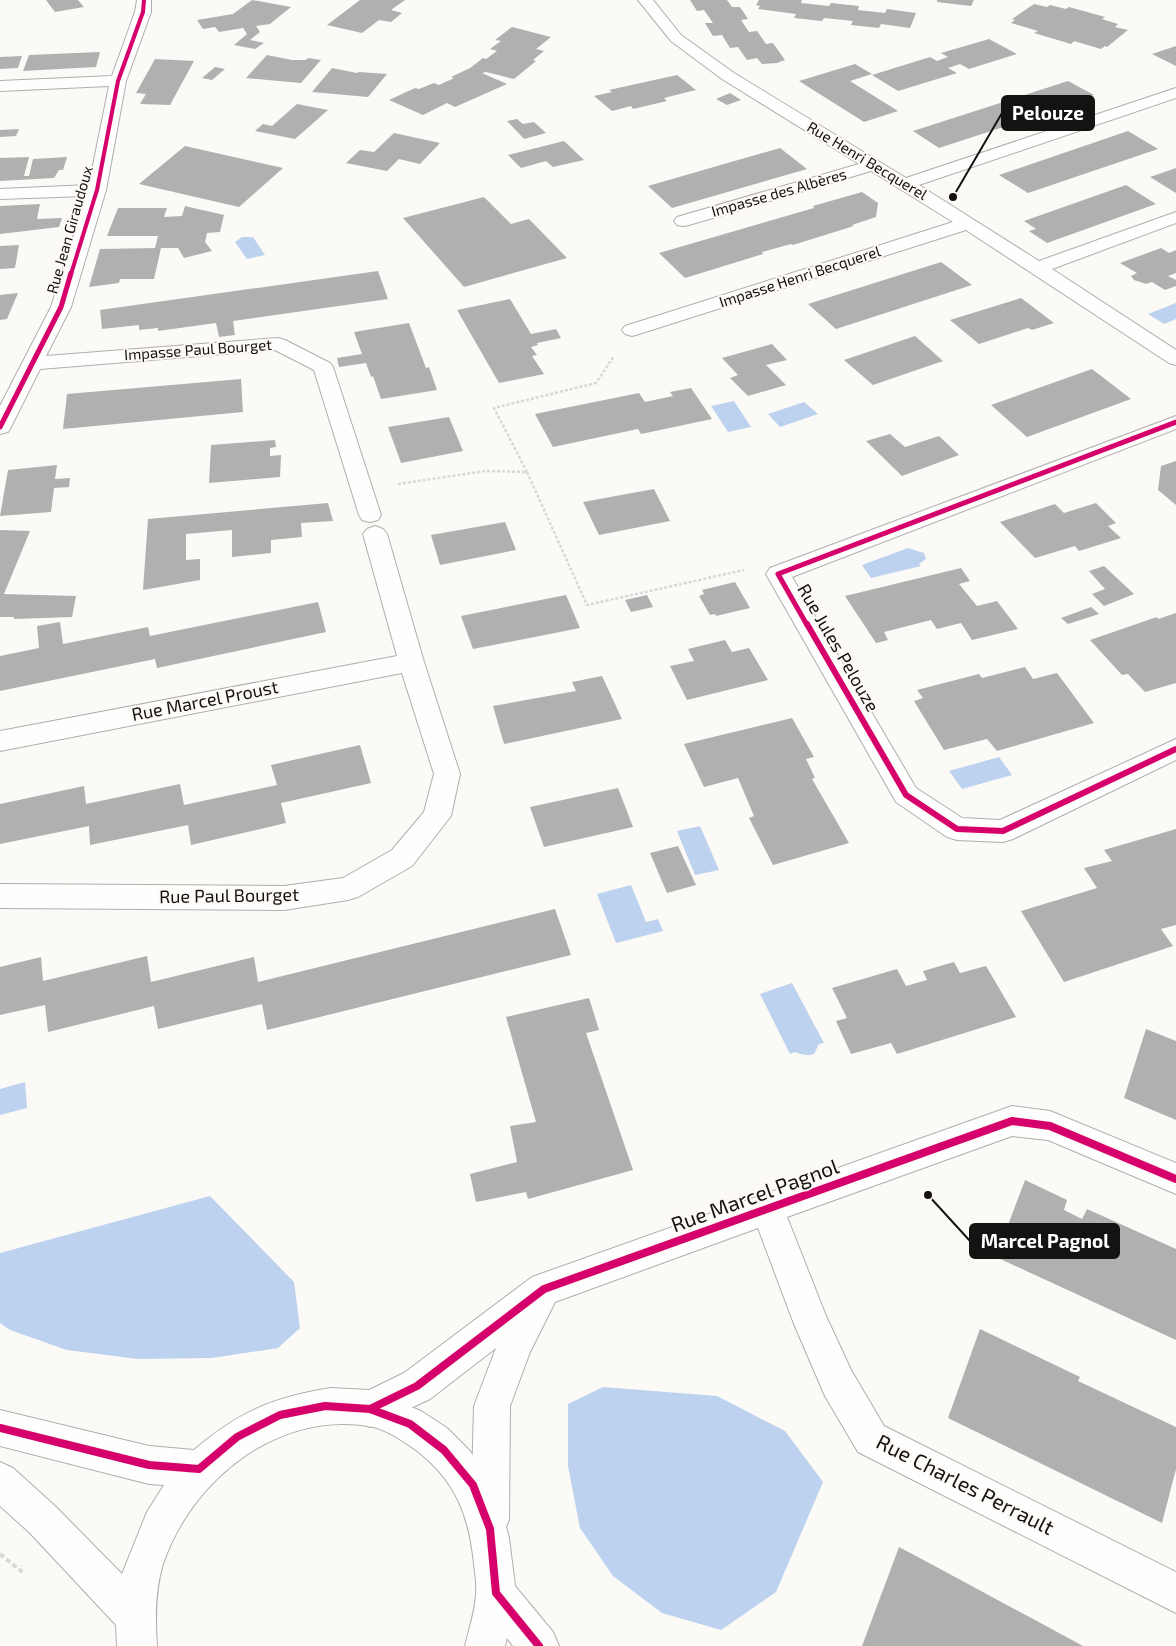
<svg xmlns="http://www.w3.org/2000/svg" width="1176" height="1646" font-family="'Exo 2',sans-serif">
<rect width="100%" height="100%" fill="#fcfaf7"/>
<g fill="#bcd2ef">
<path d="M242 237H253L265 255 247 259 235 242Z"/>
<path d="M1176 303V319L1164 324 1148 314Z"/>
<path d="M734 401 751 427 728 432 711 406Z"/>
<path d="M804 402 818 414 780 427 768 414Z"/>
<path d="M908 548 924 553 926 559 919 564 921 566 871 578 862 565Z"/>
<path d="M999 757 1012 775 962 789 949 771Z"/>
<path d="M700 826 719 870 695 875 677 831Z"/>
<path d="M631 885 646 922 658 919 663 931 616 943 597 894Z"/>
<path d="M792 983 824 1043 819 1044 814 1054C807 1056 802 1055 795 1052L790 1054 760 994Z"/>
<path d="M25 1082 27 1108 0 1115V1089Z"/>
<path d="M210 1196 294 1282 300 1328 278 1348 212 1358 138 1359 67 1350 10 1330 0 1323V1253Z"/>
<path d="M603 1387 717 1396 785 1431 823 1482 776 1592 721 1630 662 1613 613 1576 580 1528 568 1466V1404Z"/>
</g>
<g fill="#b1b0b0">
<path d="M46 0H78L84 7 55 12Z"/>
<path d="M252 0 291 7 270 24 256 26 260 32 250 40 264 43 255 49 234 45 247 34 243 28 219 32 215 27 203 29 197 20 233 14Z"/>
<path d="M360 0H405L391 10 402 13 391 22 379 20 362 33 327 25Z"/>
<path d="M690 0H727L732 7H740L748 19 741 20 749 32 757 31 766 44 773 43 785 60 777 63 762 64 757 58 747 60 738 47 730 48 722 35 713 36 705 23H713L704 10 697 11Z"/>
<path d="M759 0H802L801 3 829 6 831 3 859 6 858 10 885 13 887 9 916 13 910 28 881 24 879 28 851 25 853 21 824 18 822 21 794 18 796 14 758 9 760 6 756 5Z"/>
<path d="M937 0H974L971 6 937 2Z"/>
<path d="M1034 4 1047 7 1050 5 1066 9 1069 7 1105 17 1102 19 1118 24 1115 27 1128 30 1107 47 1105 46 1101 49 1074 41 1071 44 1034 33 1038 31 1011 23 1015 20 1012 19Z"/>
<path d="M512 27 551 37 536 49 544 51 533 60 536 61 514 79 486 72 482 73 507 84 455 107 447 103 423 115 389 100 415 88 419 89 434 83 439 85 454 78 451 77 470 68 483 58 486 59 497 51 490 49 501 41 495 40Z"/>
<path d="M989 39 1017 54 969 69 960 64 948 68 957 73 898 91 872 75 930 57 937 61 948 57 941 53Z"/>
<path d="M1176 46V66L1152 54Z"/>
<path d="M100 52 96 67 23 71 29 55Z"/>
<path d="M267 55 292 60H306L308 58 321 60 301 83 246 78Z"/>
<path d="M22 56 18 68 0 69V57Z"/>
<path d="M155 59 194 61 170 105 140 104 146 94 136 93Z"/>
<path d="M855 64 872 74 850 81 898 111 864 122 799 81Z"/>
<path d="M215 67 225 69 212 80 202 78Z"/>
<path d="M332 68 357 73 359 72 387 74 368 97 312 92Z"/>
<path d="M677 75 696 90 664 98 667 101 633 109 631 106 612 111 594 96 612 92 609 90Z"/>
<path d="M1068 81 1094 95 1077 100 1080 102 939 148 913 131Z"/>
<path d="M730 93 741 100 727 105 716 99Z"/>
<path d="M297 104 328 110 295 139 255 131 263 124 272 126Z"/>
<path d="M517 119 523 124 534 122 546 133 524 139 507 121Z"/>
<path d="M19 129 16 136 0 137V130Z"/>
<path d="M1128 131 1158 149 1028 193 999 175Z"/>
<path d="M394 133 440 143 420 164 399 159 387 171 346 163 360 150 374 152Z"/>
<path d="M564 141 584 160 553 167 546 161 521 168 508 155Z"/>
<path d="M185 146 283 168 239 207 139 184Z"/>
<path d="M780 148 807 169 672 208 648 186Z"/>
<path d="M29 157 24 176H29L33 159 67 157 63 170H59L54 178 0 181V158Z"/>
<path d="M1176 168V193L1150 177Z"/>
<path d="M1126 185 1156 204 1047 243 1029 231 1036 229 1024 221Z"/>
<path d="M862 192 878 203 876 217 852 225 854 226 793 245 791 244 762 252 763 254 685 278 659 253 814 208 813 206Z"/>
<path d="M484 197 511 224 529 219 567 258 464 287 403 218Z"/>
<path d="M40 204 37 219 62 218 59 227 0 234V206Z"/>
<path d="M185 206 224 215 220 232 207 233 205 242 212 251 184 258 178 248H161L154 279H120L119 283 89 287 100 249 155 248 158 236H107L118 208H167L164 217 182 216Z"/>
<path d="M19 245 15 268 0 269V246Z"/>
<path d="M1161 248 1169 253 1176 250V273L1168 276 1176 280V286L1165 290 1152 282 1146 284 1134 280 1131 276 1137 273 1120 263Z"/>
<path d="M941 262 972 285 836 329 808 304Z"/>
<path d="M378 271 388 299 233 321 235 335 219 337 216 323 158 331V328L139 330V325L102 329 100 310Z"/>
<path d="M18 293 7 319 0 320V295Z"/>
<path d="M1021 298 1054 323 1032 330 1028 328 979 344 950 320Z"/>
<path d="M510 299 531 334 556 329 561 338 537 343 538 345 531 347 537 355 532 356 544 374 499 383 457 310Z"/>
<path d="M409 323 426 368 429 367 437 390 381 399 373 376 371 377 366 363 339 367 337 358 362 354 354 332Z"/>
<path d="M915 336 943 361 873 385 844 360Z"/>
<path d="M772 344 787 360 766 365 786 385 748 396 730 378 738 375 722 358Z"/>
<path d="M1092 369 1131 399 1027 437 991 405Z"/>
<path d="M241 379 243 412 63 429 67 394Z"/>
<path d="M691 388 712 419 641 434 638 429 553 447 535 414 639 393 645 402 673 396 670 392Z"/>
<path d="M449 417 463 451 401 463 388 427Z"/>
<path d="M890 434 905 447 939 436 959 455 902 476 866 441Z"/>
<path d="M275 440 276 447 270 448V456L281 455 280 477 209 483 211 445Z"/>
<path d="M1176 461V505L1158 490 1161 466Z"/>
<path d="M57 465 55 479 70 478 69 487 54 488 51 512 0 516 8 470Z"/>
<path d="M654 489 670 521 599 535 583 502Z"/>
<path d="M328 503 333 521 301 523 302 537 271 540V553L232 557V530L186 534V560L200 559V580L143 590 148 519Z"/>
<path d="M1096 503 1116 523 1108 526 1121 538 1079 551 1075 546 1035 558 1000 522 1055 504 1064 513Z"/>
<path d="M505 522 516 550 440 565 431 535Z"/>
<path d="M0 530 30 531 4 594 76 596 72 617 14 619V617H0Z"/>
<path d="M1104 566 1134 594 1104 606 1092 594 1105 589 1089 571Z"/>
<path d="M961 568 970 581 959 584 977 606 997 601 1018 629 972 640 961 623 937 629 931 620 884 632 888 640 876 643 845 596Z"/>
<path d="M735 582 750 608 716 616 715 614 710 615 699 596 704 594 702 590Z"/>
<path d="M566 595 580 628 473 649 461 616Z"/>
<path d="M647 595 653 607 631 612 625 600Z"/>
<path d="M318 602 326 632 157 668 155 659 0 691V656L39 648 37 626 60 622 63 644 148 627 150 636Z"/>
<path d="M1091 607 1099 614 1068 624 1061 618Z"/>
<path d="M1176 613V683L1145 692 1128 674 1122 675 1090 640 1157 617 1158 619Z"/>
<path d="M725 640 732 652 749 648 768 680 687 700 670 666 694 661 688 649Z"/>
<path d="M1025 667 1033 679 1057 673 1094 723 997 751 987 739 944 750 914 701 923 698 917 690 979 674 982 678Z"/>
<path d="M602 676 622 719 504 744 493 706 576 691 572 682Z"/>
<path d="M792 718 814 757 806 759 815 778 812 779 849 843 773 865 749 818 754 816 738 778 704 787 684 744Z"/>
<path d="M360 745 371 783 281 803 286 823 191 845 188 825 90 845 89 826 0 844V804L84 786 86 804 180 784 184 805 277 785 271 765Z"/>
<path d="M618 788 633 827 544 847 530 807Z"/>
<path d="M1176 829V925L1161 929 1173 946 1064 982 1021 911 1097 888 1084 868 1112 861 1104 850Z"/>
<path d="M678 846 696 885 667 893 650 853Z"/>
<path d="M555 909 571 955 267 1030 262 1004 158 1029 154 1006 48 1032 45 1005 0 1015V967L41 957 43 981 147 956 151 982 254 957 258 982Z"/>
<path d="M954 962 960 973 986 966 1016 1017 897 1054 891 1043 851 1054 836 1021 847 1018 832 988 897 969 906 986 927 980 923 971Z"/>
<path d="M589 998 599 1030 586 1033 633 1170 528 1199 526 1192 476 1202 470 1174 517 1162 510 1126 536 1122 506 1017Z"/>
<path d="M1146 1029 1176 1041V1120L1124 1098Z"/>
<path d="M1025 1180 1067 1200 1064 1210 1082 1219 1087 1209 1176 1249V1340L996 1257Z"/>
<path d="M980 1329 1080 1377 1078 1381 1176 1427V1469L1162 1523 948 1418Z"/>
<path d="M899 1547 944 1571 1083 1646H862Z"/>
</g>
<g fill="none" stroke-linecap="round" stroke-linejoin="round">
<g stroke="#b0aeac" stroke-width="2">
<g id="minor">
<path d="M137 0H151V12L126 81 106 190 71 307 46 356 278 338 285 340 330 363 333 367 381 515 378 520 370 522 362 520 359 515 314 370 275 350 40 369 11 427 8 432 0 434V406L51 307 86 196 0 199V189L89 185 109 86 0 91V81L112 76 135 12Z"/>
<path d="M638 0H653L681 35 734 73 906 178 1176 88V98L919 185 1039 261 1176 212V223L1052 269 1176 350V365L1169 363 966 230 639 334 632 336 625 334 622 330 625 326 953 222 871 171 689 225 683 226 677 225 674 221 677 217 859 164 722 79 671 41Z"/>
<path d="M1176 416V429L792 577 916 788 962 818 1000 820 1176 739V760L1013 839 1003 842 957 840 947 837 896 802 766 574 770 568Z"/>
<path d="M375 526 383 529 387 534 424 662 460 774 451 816 412 866 358 897 348 900 284 910 0 908V884L284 886 343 878 392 850 424 812 434 774 402 673 0 751V731L397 656 363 534 367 529Z"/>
<path d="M1012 1106 1050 1111 1176 1163V1194L1048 1140 1012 1136 787 1217 826 1316 851 1370 884 1426 1176 1572V1613L858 1452 825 1396 794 1324 758 1228 555 1302 530 1352 510 1406 509 1520 503 1533 490 1539 477 1533 471 1520 474 1406 496 1348 430 1399 370 1427 357 1422 352 1409 357 1396 404 1373 532 1277Z"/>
</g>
</g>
<g stroke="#b0aeac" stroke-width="2">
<path id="major" d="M331 1388 369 1390 421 1411 447 1428 470 1451 488 1478 503 1515 509 1538 515 1586 553 1632 559 1646H513L507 1638 505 1646H465C469 1629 475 1612 476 1594 477 1584 475 1574 474 1564 469 1515 456 1481 416 1450 403 1441 386 1429 369 1426 278 1411 192 1479 163 1564 155 1590 155 1619 157 1646H117L116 1625 30 1533 0 1506V1462L13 1468 56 1507 122 1574 147 1512 164 1485 149 1484 0 1446V1410L149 1446 194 1450C239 1412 273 1397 331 1388Z"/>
</g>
<g stroke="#d8d8d8" stroke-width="2.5" stroke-dasharray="3 2" stroke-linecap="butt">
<path d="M527 472 494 408 596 383 614 356"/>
<path d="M398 484 485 471 527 472 587 605 744 570"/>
</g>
<path stroke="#d8d8d8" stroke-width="4" stroke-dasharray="5 3" stroke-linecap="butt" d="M0 1554 21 1571 23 1566"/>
<use href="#minor" fill="#fffefe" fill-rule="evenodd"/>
<use href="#major" fill="#fffefe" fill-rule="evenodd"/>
<g stroke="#fdfaf6" stroke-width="5.5">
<path id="cycleway-far3" d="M71 274 97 190 118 81 143 12 144 0"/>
</g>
<g stroke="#fdfaf6" stroke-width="8">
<g id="cycleway-far2">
<path d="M0 427 61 307 71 273"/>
<path d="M807 625 778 574 1176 422"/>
</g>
</g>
<g stroke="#fdfaf6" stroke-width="9">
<path id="cycleway-far1" d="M807 624 906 795 957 829 1003 831 1176 749"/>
</g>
<g stroke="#fdfaf6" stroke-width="11">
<g id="cycleway">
<path d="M370 1409 417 1386 544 1289 1012 1121 1050 1126 1176 1179"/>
<path d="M0 1428 149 1465 199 1469 237 1437 280 1415 325 1406 370 1409 410 1424 444 1450 473 1485 490 1529 496 1593 539 1646"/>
</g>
</g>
<use href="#cycleway-far3" stroke="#d6006c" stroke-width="4"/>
<use href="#cycleway-far2" stroke="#d6006c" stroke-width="5"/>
<use href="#cycleway-far1" stroke="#d6006c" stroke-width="6"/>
<use href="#cycleway" stroke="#d6006c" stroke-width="8"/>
</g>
<g text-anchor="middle" stroke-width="4" stroke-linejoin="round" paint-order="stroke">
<g font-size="15" fill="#141312" stroke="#fdfaf6">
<text transform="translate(867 161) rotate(31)" y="5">Rue Henri Becquerel</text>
<text transform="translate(779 193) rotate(-16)" y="5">Impasse des Albères</text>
<text transform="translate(70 230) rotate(-74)" y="5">Rue Jean Giraudoux</text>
<text transform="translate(800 277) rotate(-18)" y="5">Impasse Henri Becquerel</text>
<text transform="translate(198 350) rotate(-4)" y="5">Impasse Paul Bourget</text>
</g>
<g font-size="18" fill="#141312" stroke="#fdfaf6">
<text transform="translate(838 648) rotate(60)" y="6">Rue Jules Pelouze</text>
<text transform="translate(205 701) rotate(-11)" y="6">Rue Marcel Proust</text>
<text transform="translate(229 896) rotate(-1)" y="6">Rue Paul Bourget</text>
</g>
<g font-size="21" fill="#141312" stroke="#fdfaf6">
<text transform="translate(755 1196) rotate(-20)" y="7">Rue Marcel Pagnol</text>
<text transform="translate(965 1485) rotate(27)" y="7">Rue Charles Perrault</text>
</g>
</g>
<path fill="none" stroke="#141312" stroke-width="2" d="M953 197L1002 113M928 1195L970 1241"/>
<g fill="#141312" stroke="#fdfaf6" stroke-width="2">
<circle cx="953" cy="197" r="5"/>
<circle cx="928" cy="1195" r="5"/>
</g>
<g fill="#141312" stroke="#141312" stroke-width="2">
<rect x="1002" y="96" width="92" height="34" rx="5"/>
<rect x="970" y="1224" width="149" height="34" rx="5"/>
</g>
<g font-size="19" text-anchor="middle" font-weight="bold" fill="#fff">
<text x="1048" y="120">Pelouze</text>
<text x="1045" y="1248">Marcel Pagnol</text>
</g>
</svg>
